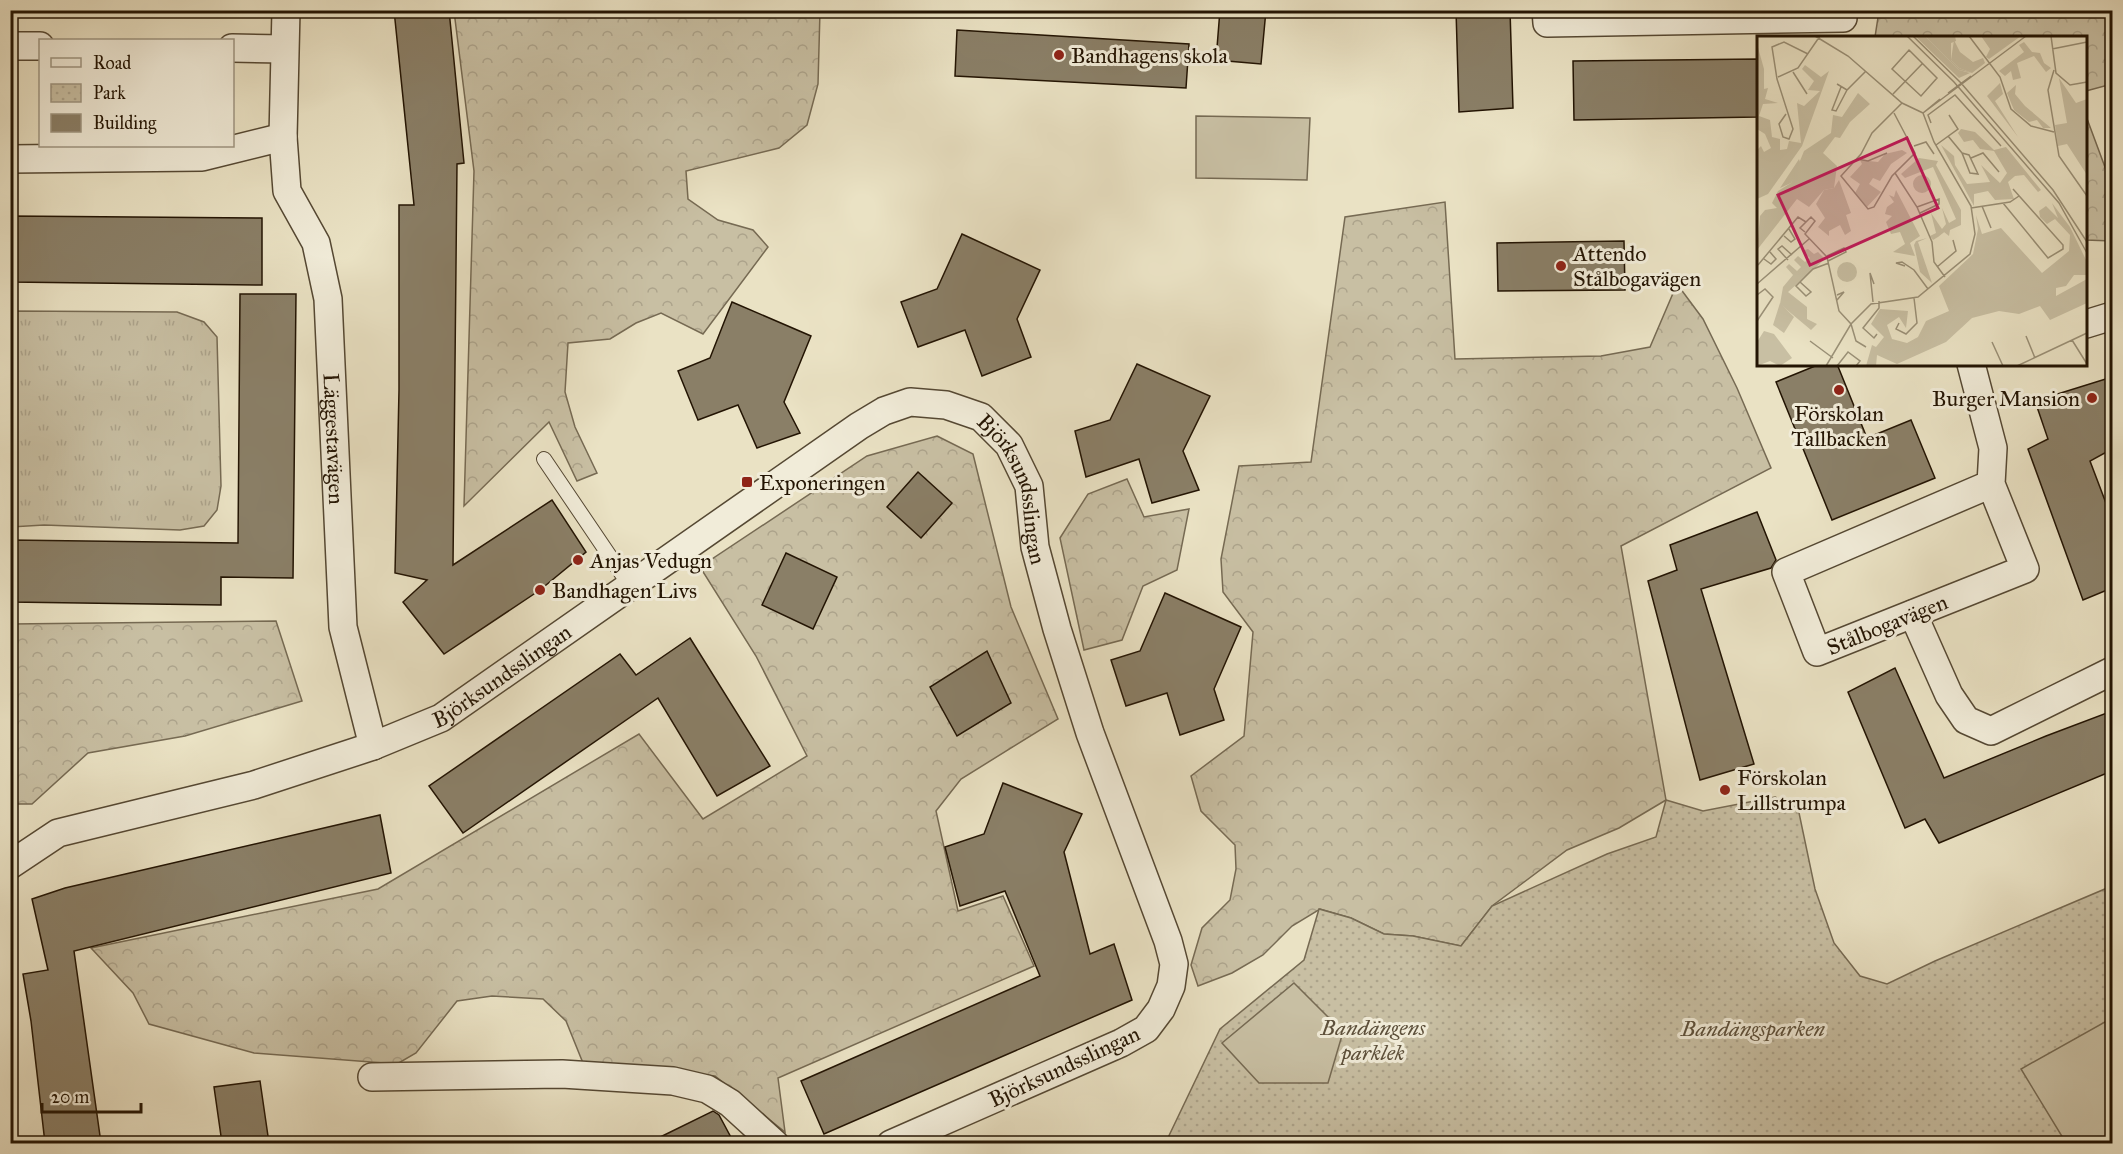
<svg xmlns="http://www.w3.org/2000/svg" width="2123" height="1154" font-family="'IM FELL Great Primer',serif">
<defs>
<pattern id="grass-tufts" width="24" height="20" patternUnits="userSpaceOnUse" patternTransform="scale(1.5)"><rect width="24" height="20" fill="#c8bfa3"/><path d="M3 7l-1-3M5 7V3M7 7l1-3M15 17l-1-3M17 17v-4M19 17l1-3" fill="none" stroke="#aca38b"/></pattern>
<pattern id="forest-crowns" width="20" height="18" patternUnits="userSpaceOnUse" patternTransform="scale(1.5)"><rect width="20" height="18" fill="#c8bfa3"/><path d="M2 6a3 3 0 1 1 6 0M12 15a3 3 0 1 1 6 0" fill="none" stroke="#aca38b"/></pattern>
<pattern id="park-dots" width="8" height="8" patternUnits="userSpaceOnUse" patternTransform="scale(1.5)"><rect width="8" height="8" fill="#c8bfa3"/><path d="M2 2h.1M6 6h.1" fill="none" stroke="#aca38b" stroke-width="1.8" stroke-linecap="round"/></pattern>
</defs>
<rect width="100%" height="100%" fill="#eae2c4"/>
<filter id="stains"><feTurbulence type="fractalNoise" baseFrequency=".00333" numOctaves="4"/><feColorMatrix values="0 0 0 0 .2 0 0 0 0 .09 0 0 0 0 .02 0 0 0 .5 -.17"/></filter>
<radialGradient id="worn" r=".72"><stop offset=".6" stop-color="#630" stop-opacity="0"/><stop offset="1" stop-color="#630" stop-opacity=".3"/></radialGradient>
<path fill="url(#grass-tufts)" stroke="#766a53" stroke-width="1.5" d="M11 311 177 312 204 322 217 337 221 486 217 510 204 526 180 530 44 525 11 527Z"/>
<g fill="url(#forest-crowns)" stroke="#766a53" stroke-width="1.5">
<path d="M454 11H820L818 84 807 125 779 148 686 171 688 199 718 220 753 230 768 247 703 334 661 313 636 323 610 339 568 343 565 392 575 427 597 473 577 481 549 422 464 506 474 171Z"/>
<path d="M1879 11H2112V84L2086 91V38L1875 37Z"/>
<path d="M2086 116 2112 186V241L2086 240Z"/>
<path d="M1445 202 1455 359 1601 356 1650 347 1677 284 1703 319 1737 388 1771 468 1621 546 1666 800 1619 828 1567 850 1492 906 1461 946 1413 936 1384 934 1351 918 1320 909 1292 926 1263 955 1232 973 1198 986 1191 965 1202 928 1230 900 1236 869 1235 845 1201 811 1191 776 1244 736 1253 632 1223 592 1221 559 1239 466 1311 462 1345 217Z"/>
<path d="M937 436 973 454 1011 607 1058 719 961 779 936 811 958 911 1003 896 1034 966 778 1078 785 1132 715 1076 583 1063 566 1021 543 999 492 996 457 1001 416 1053 397 1064 254 1053 149 1024 133 993 91 948 378 889 639 734 703 819 807 756 756 656 700 567 867 456Z"/>
<path d="M1127 479 1144 517 1189 509 1177 570 1143 586 1122 640 1084 650 1060 538 1088 494Z"/>
<path d="M276 621 302 701 185 736 88 753 32 804H11V624Z"/>
</g>
<path fill="url(#park-dots)" stroke="#766a53" stroke-width="1.5" d="M1775 797 1798 808 1815 889 1834 943 1860 976 1887 984 1935 961 2112 886V1143L1165 1144 1220 1029 1304 960 1319 909 1351 918 1384 934 1413 936 1461 946 1492 906 1607 854 1656 837 1666 800 1703 811Z"/>
<g fill="#c8bfa3" stroke="#766a53" stroke-width="1.5">
<path d="M1196 116 1310 118 1307 180 1196 178Z"/>
<path d="M1294 983 1343 1032 1328 1083H1259L1222 1043Z"/>
<path d="M2112 1018V1143H2066L2021 1069Z"/>
</g>
<g fill="#8a7f67" stroke="#231403" stroke-width="1.5">
<path d="M394 10H449L464 163 457 164 453 565 552 500 586 552 540 590 444 654 403 602 427 580 395 573 399 390V205H414Z"/>
<path d="M1220 10H1266L1261 64 1216 60Z"/>
<path d="M1456 10H1510L1513 108 1459 112Z"/>
<path d="M957 30 1189 44 1186 88 955 76Z"/>
<path d="M1758 59V117L1574 120 1573 61Z"/>
<path d="M10 216 262 218V285L10 282Z"/>
<path d="M962 234 1040 270 1017 319 1031 357 982 376 965 330 918 347 901 302 937 289Z"/>
<path d="M1624 241 1625 290 1498 291 1497 243Z"/>
<path d="M240 294H296L293 578 221 577V605L10 602V540L238 543Z"/>
<path d="M732 302 811 336 784 402 800 433 757 448 738 405 698 420 678 371 710 358Z"/>
<path d="M1137 364 1210 396 1183 451 1199 490 1152 503 1139 459 1086 477 1075 431 1110 420Z"/>
<path d="M1820 364H1837L1867 438 1911 420 1935 478 1832 520 1776 382Z"/>
<path d="M2112 377V449L2090 461 2112 519V588L2083 600 2028 449 2048 439 2035 401Z"/>
<path d="M918 472 952 503 921 538 887 507Z"/>
<path d="M1757 512 1776 560 1771 568 1701 589 1754 764 1700 780 1648 581 1677 570 1670 545Z"/>
<path d="M786 553 837 577 813 629 762 605Z"/>
<path d="M1165 593 1241 627 1214 689 1224 720 1180 735 1167 693 1126 706 1111 660 1140 651Z"/>
<path d="M690 638 770 766 717 796 658 698 463 833 429 786 620 654 636 675Z"/>
<path d="M987 651 1011 703 957 736 930 687Z"/>
<path d="M1895 668 1944 778 2046 736 2112 711V771L1939 843 1925 819 1905 828 1848 692Z"/>
<path d="M1003 783 1082 814 1064 852 1090 954 1114 944 1132 1000 824 1134 801 1081 1040 976 1005 891 960 906 945 847 984 834Z"/>
<path d="M380 815 391 873 74 951 101 1143H45L31 1021 23 974 48 970 32 899 65 888Z"/>
<path d="M260 1081 269 1143H222L214 1087Z"/>
<path d="M713 1111 719 1115 734 1143H648Z"/>
</g>
<g fill="none" stroke-linecap="round" stroke-linejoin="round">
<g stroke="#554833" stroke-width="16">
<path id="lane" d="M544 459 630 586"/>
</g>
<g stroke="#554833" stroke-width="30">
<g id="street">
<path id="s1" d="M286 10 283 137 287 191 316 243 328 299 343 627 373 746"/>
<path d="M1546 10 1547 23 1843 18"/>
<path d="M10 46H40"/>
<path d="M232 48 284 49"/>
<path d="M10 159 202 157 283 137"/>
<path d="M2086 324 2112 316"/>
<path d="M1971 364 1993 448 1991 484 2025 569 1817 652 1786 572 1991 484"/>
<path d="M1913 614 1949 695 1966 720 1991 731 2112 671"/>
<path id="s2" d="M10 865 58 833 254 785 373 746 441 718 859 426 884 411 910 402 946 405 981 417 1009 445 1029 486 1035 547 1057 629 1090 733 1168 941 1174 964 1171 986 1161 1009 1146 1029 1121 1043 891 1144"/>
<path d="M372 1077 562 1074 673 1081 707 1089 730 1103 775 1144"/>
</g>
</g>
<use href="#lane" stroke="#f1ecd9" stroke-width="14"/>
<use href="#street" stroke="#f1ecd9" stroke-width="27"/>
</g>
<g fill="#8f2418" stroke="#f1ecd9" stroke-width="2">
<circle cx="1059" cy="55" r="6"/>
<circle cx="1561" cy="266" r="6"/>
<circle cx="1839" cy="390" r="6"/>
<circle cx="2092" cy="398" r="6"/>
<rect x="741" y="476" width="12" height="12" rx="3"/>
<circle cx="578" cy="560" r="6"/>
<circle cx="540" cy="590" r="6"/>
<circle cx="1725" cy="790" r="6"/>
</g>
<g text-anchor="middle" stroke-width="6" stroke-linejoin="round" paint-order="stroke">
<g font-size="22" fill="#231403" stroke="#f1ecd9" text-anchor="start">
<text x="1071" y="63">Bandhagens skola</text>
<text x="1573" y="261">Attendo<tspan x="1573" dy="25">Stålbogavägen</tspan></text>
<text x="2080" y="406" text-anchor="end">Burger Mansion</text>
<text x="1839" y="421" text-anchor="middle">Förskolan<tspan x="1839" dy="25">Tallbacken</tspan></text>
<text x="759" y="490">Exponeringen</text>
<text x="590" y="568">Anjas Vedugn</text>
<text x="552" y="598">Bandhagen Livs</text>
<text x="1737" y="785">Förskolan<tspan x="1737" dy="25">Lillstrumpa</tspan></text>
</g>
<g font-size="22" fill="#231403" stroke="#f1ecd9">
<text dy="8" stroke="none"><textPath href="#s1" startOffset="438">Läggestavägen</textPath></text>
<text dy="8" stroke="none"><textPath href="#s2" startOffset="1180">Björksundsslingan</textPath></text>
<text transform="translate(1887 624) rotate(-22)" y="8">Stålbogavägen</text>
<text dy="8" stroke="none"><textPath href="#s2" startOffset="532">Björksundsslingan</textPath></text>
<text transform="translate(1064 1066) rotate(-25)" y="8">Björksundsslingan</text>
</g>
<g font-size="22" font-style="italic" fill="#5d503b" stroke="#f1ecd9">
<text x="1373" y="1035">Bandängens<tspan x="1373" dy="25">parklek</tspan></text>
<text x="1753" y="1036">Bandängsparken</text>
</g>
</g>
<g transform="translate(1757 36)">
<rect width="330" height="330" fill="#eae2c4"/>
<path d="M158 0H168L202 34 213 37 202 42ZM156 148a9 9 0 1 1 18 0a9 9 0 1 1-18 0ZM170 202 161 206 175 247 163 236 157 209 159 205Z" fill="#c8bfa3"/>
<path d="M224 0H264L232 23 229 21 233 13ZM197 4 203 16 216 26 226 22 228 27 215 37 202 32 194 24ZM267 6 275 16 283 17 287 27 294 32 289 36 277 20 260 27 264 42 256 44 254 35 248 40 242 35 267 16 262 9ZM0 8 7 33V53L11 52 8 63 21 67 6 68 2 80 13 84 15 101 23 103V114L30 113 32 105 44 107 40 67 47 70 63 55 51 54 57 45 45 33 48 29 64 41 72 35 45 110 11 158 0 163 1 113 4 110 7 116 14 112 8 98 0 93ZM302 42 319 67 330 63V139L310 108 301 110 298 89 310 87ZM243 47 246 58 238 65 261 101 230 60ZM259 49 258 58 268 70 294 92H286L280 84 272 86 257 74 250 57ZM204 93 218 96 237 114 249 111 284 154 281 156 267 139 258 140 251 146 257 163 238 164 231 155 217 158V170L184 109 197 120 198 129 210 148 233 146 224 129 243 147 250 137 237 115 223 113 216 104 207 106 201 97ZM145 114 150 117 134 128 123 145 116 142 112 148 124 156 110 171 98 157 103 148 93 141 105 128 103 124 121 126 128 118ZM162 122 181 125 179 129 204 174V189L193 194 192 200 187 196 200 186 181 201 176 204 173 200 179 197 174 177 185 193 189 188 185 172 192 187 199 183 176 131 148 142 144 138ZM42 123 44 129 34 147 23 152ZM82 144 94 177 89 179 94 195 88 199 83 189 72 195V200L61 191 68 182 59 168 67 154 77 152ZM139 154 163 200 153 207 158 220 136 216 148 208 143 196 134 198 129 186 135 180 128 178 130 171 137 166 132 159 137 161ZM295 167 313 191 330 226V239H317L309 250 299 252V260L330 243V267L293 284 283 270 262 278 242 275 215 282 189 306 140 328 120 319 119 330H109L115 309 119 311 127 301 114 288 123 273 151 275 149 292 142 281 130 289 135 303 150 307 161 301 169 285 192 275 182 250 216 218 221 193 219 179 225 198 244 192 285 237 312 215 313 199 298 183 290 188 283 181 282 175 289 170 301 182ZM51 213 57 218 61 216 68 223 31 256 50 271V283L60 288 54 294 23 268 26 251 36 239 29 231 32 228 40 235 44 231 37 224 41 220 48 226 53 222 45 215ZM80 236a10 10 0 1 1 20 0a10 10 0 1 1-20 0ZM7 295 17 298 35 322 23 330 13 325 0 330V306Z" fill="#c8bfa3"/>
<path d="M168 0H198L199 5 194 7V24L202 32 215 37 202 34ZM101 57 113 68 93 86 83 102 78 101 66 117 80 130 77 152 67 154 52 171 40 163 0 214 3 180 8 174 20 172 15 167 21 155 34 147 47 115 74 97 76 79 85 81ZM23 267 37 281 27 297 16 289Z" fill="#c8bfa3"/>
<path fill="none" stroke="#9a9077" stroke-width="1.5" d="M58 0 91 20 145 67 166 77M150 0 197 46 302 167 330 217M156 0 204 47 296 154 330 206M212 0 243 41 254 73 274 90 297 96M294 0 299 37 313 49 330 46M295 13 330 6M152 14 180 42 164 60 135 33ZM297 34 291 54 302 120 330 160M36 36 50 58M21 41 41 32 63 0M80 48 90 54 109 35M84 51 75 74 79 75 90 54M191 57 214 40M136 58 165 28M137 77 158 117 135 140 117 171 111 173 84 140 104 118 115 97 145 67M166 77 269 0M166 77 183 63M29 78 22 88 26 101 32 103 36 93 20 43 15 11 27 6 51 18M174 87 171 79 198 59 244 110M191 100 205 117 213 137 221 138 212 119 205 117M179 109 201 93 192 79M157 110 169 106 177 118M214 122 226 117 242 136M100 123 111 125 130 117M138 137 160 171 175 206 177 226 188 241M246 167 291 222 306 213V209L256 153M225 170 234 192M160 171 182 163V168L163 177M214 172 253 166 262 160M48 196 43 192 54 181 58 185 48 198 70 221 82 275 94 288 99 305 109 311M27 200 34 206 38 203 32 193M70 220 87 212 89 216 71 225M7 223 14 228 19 223 13 216M31 224 21 213 25 210 35 219M1 229 41 181 49 186M148 230 139 227 145 226 157 234 171 253M180 231 199 215 196 204M43 246 54 256 49 260 39 250 56 233 72 227M0 248 52 203M80 259 87 256 80 264M116 266 113 237 117 248M0 285 16 261 8 253 0 259M142 287 139 293 149 298 160 287 157 262M120 298 117 302 106 292 122 272V265M269 300 278 322M315 304 330 328M53 305 76 322M235 306 246 330M69 330 94 288 114 268 161 261 213 218 218 198 214 170 177 106 166 77M80 330 91 316 103 325 99 330M260 330 330 297"/>
<path fill="#c2185b" fill-opacity="0.15" stroke="#c2185b" stroke-width="3" d="M150 102 181 172 53 229 21 159Z"/>
<rect width="330" height="330" fill="none" stroke="#231403" stroke-width="3"/>
</g>
<rect width="2123" height="1154" fill="none" stroke="#eae2c4" stroke-width="36"/>
<rect x="12" y="12" width="2099" height="1130" fill="none" stroke="#231403" stroke-width="3"/>
<rect x="18" y="18" width="2087" height="1118" fill="none" stroke="#231403" stroke-width="1.5"/>
<rect x="39" y="39" width="195" height="108" fill="#f1ecd9" stroke="#9f9683" stroke-width="1.5"/>
<rect x="51" y="58" width="30" height="9" fill="#f1ecd9" stroke="#9f9683" stroke-width="1.5"/>
<text x="93" y="69" font-size="18" fill="#231403">Road</text>
<rect x="51" y="84" width="30" height="18" fill="url(#park-dots)" stroke="#9f9683" stroke-width="1.5"/>
<text x="93" y="99" font-size="18" fill="#231403">Park</text>
<rect x="51" y="114" width="30" height="18" fill="#8a7f67" stroke="#9f9683" stroke-width="1.5"/>
<text x="93" y="129" font-size="18" fill="#231403">Building</text>
<path d="M42 1103v9h99v-9" fill="none" stroke="#231403" stroke-width="3"/>
<text x="51" y="1103" font-size="18" fill="#231403" stroke="#f1ecd9" stroke-width="4.5" paint-order="stroke">20 m</text>
<rect width="100%" height="100%" filter="url(#stains)"/>
<rect width="100%" height="100%" fill="url(#worn)"/>
</svg>
